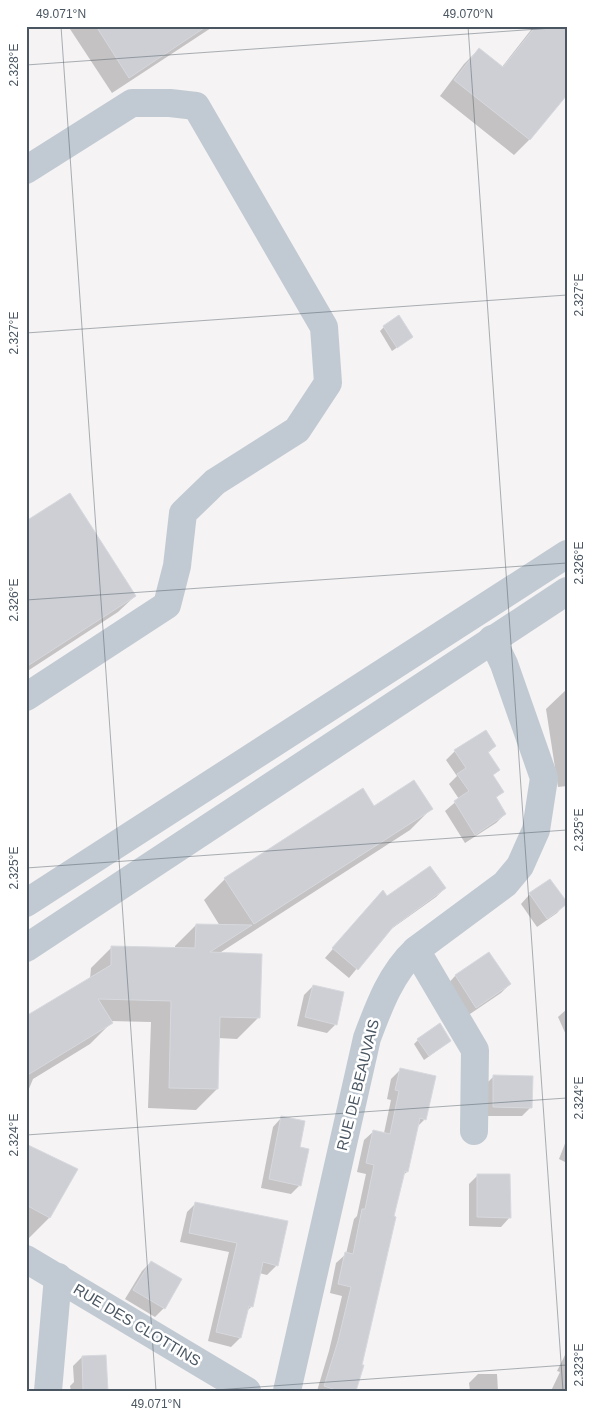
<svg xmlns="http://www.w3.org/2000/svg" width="593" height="1417" font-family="Helvetica,sans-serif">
<rect width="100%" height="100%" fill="#f5f3f3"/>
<g fill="#0003">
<path d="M68 26H214L112 93Z"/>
<path d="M534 26H567V93L529 140 514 155 440 96 464 64 479 49 502 67Z"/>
<path d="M384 327 412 337 392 351 380 331Z"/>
<path d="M26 523 135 596 118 612 26 672Z"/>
<path d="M567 689V786L558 787 546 709Z"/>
<path d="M495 746 488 753 492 776 502 792 495 799 505 814 496 823 465 843 445 811 459 799 449 784 457 776 446 760 455 751Z"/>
<path d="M374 807 431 809 410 830 218 954 258 1018 237 1039 218 1038 217 1089 196 1110 148 1108 151 1022 110 1021 111 1023 90 1044 33 1079 26 1096V1017L90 979 91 968 112 947 175 949V946L196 925 220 926 204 900 225 879Z"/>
<path d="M445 888 436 897 387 932 349 978 325 958 382 892 386 897Z"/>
<path d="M530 894 566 903 557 913 537 927 521 904Z"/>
<path d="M489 953 510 984 501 993 467 1016 446 986 455 976Z"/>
<path d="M313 986 336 1024 327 1033 297 1026 304 995Z"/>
<path d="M567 1009V1037L558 1017Z"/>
<path d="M418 1040 450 1041 424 1060 414 1044Z"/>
<path d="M400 1070 425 1119 417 1127 407 1172 402 1176 355 1391H317L329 1351 342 1296 330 1293 336 1263 346 1254 354 1219 357 1216 366 1174 357 1172 364 1140 374 1131 384 1133 391 1100 387 1099 391 1079Z"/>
<path d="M494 1076 531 1107 522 1116H484L485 1085Z"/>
<path d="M282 1117 298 1148 300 1185 291 1194 261 1188 273 1127Z"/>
<path d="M566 1141H567V1163L559 1159Z"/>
<path d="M26 1145 76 1170 49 1218 28 1239 26 1238Z"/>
<path d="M478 1175 510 1217 501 1227 469 1226V1184Z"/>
<path d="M196 1203 277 1265 267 1275 259 1273 252 1306 246 1312 240 1338 231 1347 208 1341 229 1252 180 1242 187 1212Z"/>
<path d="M151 1262 164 1308 155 1317 125 1299 142 1271Z"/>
<path d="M567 1351V1391H551L560 1372 557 1371Z"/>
<path d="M82 1357 107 1391H71L70 1386 74 1382 73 1366Z"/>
<path d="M478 1374H497L498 1391H470L469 1383Z"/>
</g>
<g fill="#cdcfd5" stroke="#d7d9de">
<path d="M96 26H207L129 78Z"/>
<path d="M536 26H567V95L530 140 454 80 479 48 503 67Z"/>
<path d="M399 315 413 337 397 348 383 326Z"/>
<path d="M70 493 136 596 26 667V521Z"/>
<path d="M486 730 496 746 488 752 500 770 493 775 504 792 496 797 506 814 475 835 454 801 469 791 457 774 466 768 454 750Z"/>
<path d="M414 780 433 809 254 924 224 878 363 788 374 806Z"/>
<path d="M430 866 446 888 393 927 358 970 332 948 383 890 387 896Z"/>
<path d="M550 879 567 902V904L547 919 529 893Z"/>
<path d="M196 924 252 925 210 952 262 954 260 1018 220 1017 218 1089 169 1088 171 1001 98 999 113 1023 26 1076V1016L111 965V946L195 948Z"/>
<path d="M489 952 511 984 476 1008 455 975Z"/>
<path d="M313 985 344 992 337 1025 305 1017Z"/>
<path d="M440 1023 451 1041 429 1056 417 1039Z"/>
<path d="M400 1068 436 1076 426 1120 420 1118 408 1172 405 1171 394 1216 396 1217 362 1365H364L356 1391H339L324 1386 338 1341 351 1287 338 1284 345 1252 353 1254 362 1209H365L374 1165 366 1163 373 1130 390 1134 399 1091 395 1090Z"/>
<path d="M493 1075 533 1076 532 1108 493 1107Z"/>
<path d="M281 1116 305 1121 300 1147 309 1149 301 1186 269 1179Z"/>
<path d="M26 1144 78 1169 50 1218 26 1205Z"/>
<path d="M477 1174H510L511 1218 477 1217Z"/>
<path d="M195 1202 288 1221 278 1266 263 1262 253 1307 249 1306 241 1338 216 1332 237 1243 189 1233Z"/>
<path d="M151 1261 182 1279 165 1309 133 1290Z"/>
<path d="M106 1355 108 1391H83L82 1356Z"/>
</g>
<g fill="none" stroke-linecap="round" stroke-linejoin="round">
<g stroke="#c1cad2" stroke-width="28">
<path d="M26 170 132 103H170L196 106 324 327 328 383 297 430 215 482 183 513 177 566 167 605 26 697"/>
<path d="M26 903 567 554"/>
<path d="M26 948 567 591"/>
<path d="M416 950 475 1050 474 1131"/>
<path d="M26 1259 247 1391"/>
<path d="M48 1391 58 1277"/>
<path d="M287 1391 367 1038C379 1006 391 973 416 950L505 884 520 866 536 830 544 778 504 664 492 639"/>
</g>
</g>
<path fill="none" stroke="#4a5661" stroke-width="1" stroke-opacity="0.45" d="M61 26 156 1391M468 26 563 1391M26 65 567 27M26 333 567 295M26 600 567 563M26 868 567 830M26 1135 567 1098M202 1391 567 1365"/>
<g text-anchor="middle" stroke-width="5" stroke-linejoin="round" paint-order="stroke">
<g font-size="15" fill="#4a5661" stroke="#fff">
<text transform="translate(358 1085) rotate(-76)" y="5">RUE DE BEAUVAIS</text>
<text transform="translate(137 1325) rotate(31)" y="5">RUE DES CLOTTINS</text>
</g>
</g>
<rect width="593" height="1417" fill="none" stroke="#ffffff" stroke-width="55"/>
<rect x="28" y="28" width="538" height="1362" fill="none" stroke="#4a5661" stroke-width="2"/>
<g font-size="12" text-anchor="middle" fill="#4a5661">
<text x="61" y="18">49.071°N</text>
<text x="468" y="18">49.070°N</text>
<text transform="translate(14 65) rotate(-90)" y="4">2.328°E</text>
<text transform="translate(579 295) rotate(-90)" y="4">2.327°E</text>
<text transform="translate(14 333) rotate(-90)" y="4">2.327°E</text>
<text transform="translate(579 563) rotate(-90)" y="4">2.326°E</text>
<text transform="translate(14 600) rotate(-90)" y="4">2.326°E</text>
<text transform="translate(579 830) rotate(-90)" y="4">2.325°E</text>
<text transform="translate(14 868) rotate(-90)" y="4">2.325°E</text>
<text transform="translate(579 1098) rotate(-90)" y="4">2.324°E</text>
<text transform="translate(14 1135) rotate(-90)" y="4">2.324°E</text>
<text transform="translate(579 1365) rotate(-90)" y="4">2.323°E</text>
<text x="156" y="1408">49.071°N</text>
</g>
</svg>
